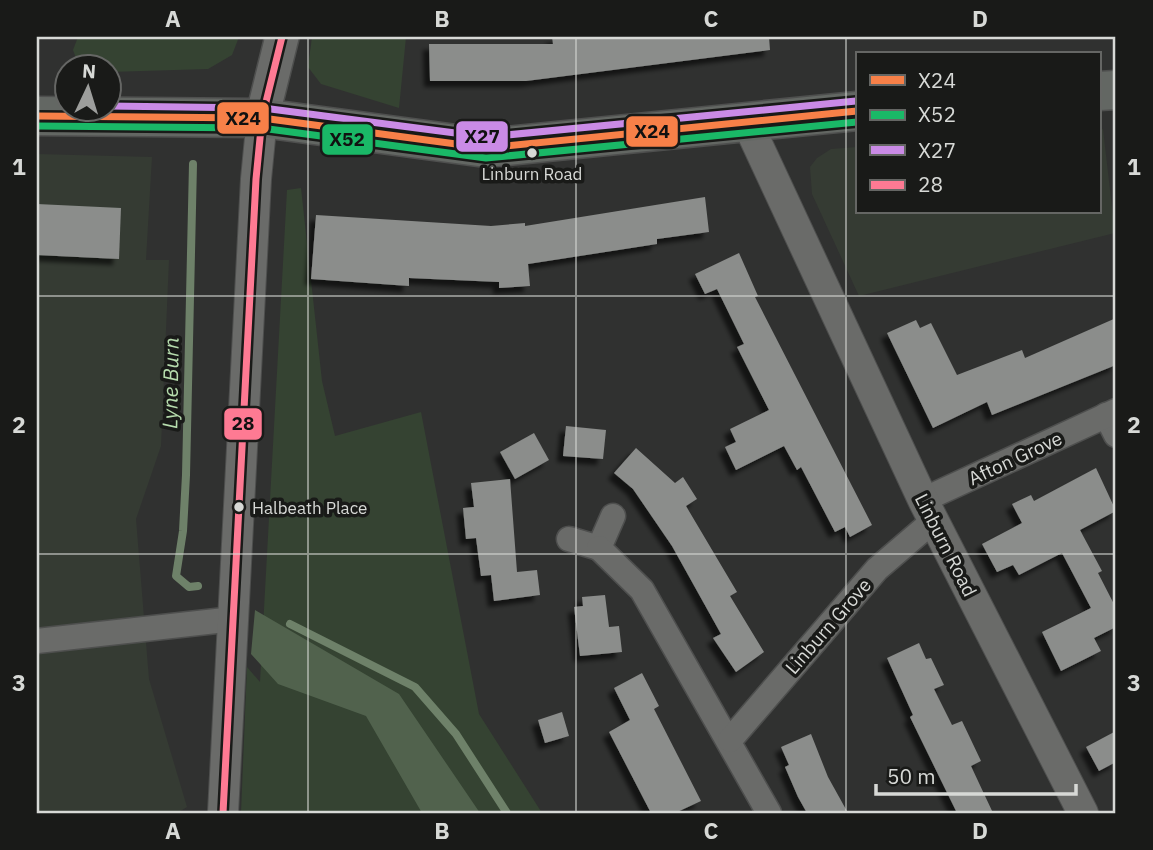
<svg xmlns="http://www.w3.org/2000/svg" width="1153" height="850" font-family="'IBM Plex Sans',sans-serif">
<defs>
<filter id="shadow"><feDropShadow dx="-6" dy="6" stdDeviation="2" flood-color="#0009"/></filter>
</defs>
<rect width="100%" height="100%" fill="#303130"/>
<g fill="#353b33">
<path d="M1103 129 1115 233 859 296 812 194 810 167 817 158 831 149 857 147V212H1099V130Z"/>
<path d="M37 154 152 157 146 260H169L161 446 136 519 149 679 187 807 177 813H37Z"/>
</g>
<g fill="#354332">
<path d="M78 37H239L232 55 208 69 109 72 108 66H79L73 50Z"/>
<path d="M312 37H406L399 108 321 84 308 67Z"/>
<path d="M301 188 322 381 335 436 421 412 479 714 542 813H241L247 667 260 682 287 190Z"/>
</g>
<path fill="#51624d" d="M255 610 399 694 480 813H422L366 716 278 684 251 654Z"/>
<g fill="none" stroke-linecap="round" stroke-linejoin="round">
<g stroke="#6e8169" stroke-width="8">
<path d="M193 164 186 475 183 531 176 576 189 587 198 586"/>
<path d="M290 624 415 687 456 734 507 813"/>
</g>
</g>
<g fill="#8b8d8b" filter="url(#shadow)">
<path d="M552 37H769L770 50 526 81H430L429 44H553Z"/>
<path d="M705 197 709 232 657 239V244L528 264 530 286 499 288V282L409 278V286L311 279 316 215 491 226 525 223V226Z"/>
<path d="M37 204 121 208 119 259 37 255Z"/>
<path d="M739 253 758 296 755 297 872 525 850 537 845 527 835 532 801 467 797 470 784 446 736 470 725 447 736 442 730 429 769 410 737 347 744 344 717 289 705 294 695 274Z"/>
<path d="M1116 318V365L992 415 987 402 933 428 887 333 916 320 920 328 931 323 957 375 1022 350 1025 358Z"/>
<path d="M566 426 606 430 603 459 563 456Z"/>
<path d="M534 433 549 460 515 479 500 452Z"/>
<path d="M636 448 675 483 683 477 697 499 686 506 737 592 730 596 764 652 736 672 713 638 721 634 672 546 633 489 614 473Z"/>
<path d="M1096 468 1116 511 1080 530 1102 571 1098 573 1116 608V627L1094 638 1101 651 1061 671 1042 632 1091 608 1062 553 1019 575 1013 565 997 572 982 544 1022 523 1012 504 1031 495 1034 501Z"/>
<path d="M510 479 517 572 537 570 540 595 494 601 491 575 481 576 476 538 466 539 463 508 474 507 471 483Z"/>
<path d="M605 595 609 627 619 626 622 652 580 656 574 607 583 606 582 597Z"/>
<path d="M919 643 926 659 931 658 944 685 934 689 952 725 962 721 981 761 971 766 993 813H957L910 717 913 715 887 658Z"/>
<path d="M642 673 659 706 654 709 701 801 675 813H651L609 732 630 720 614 688Z"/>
<path d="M562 712 569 736 545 743 538 720Z"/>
<path d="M1116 731V762L1099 771 1086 747Z"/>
<path d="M811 734 828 777 848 813H807L798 797 785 767 789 765 781 747Z"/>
</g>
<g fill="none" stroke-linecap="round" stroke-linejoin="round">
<g stroke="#4e4f4e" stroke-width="27">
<g id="minor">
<path d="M1106 415 1116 435"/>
<path d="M923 500 1116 411"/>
<path d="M569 539 599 548 613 516"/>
<path d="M599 548 642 590 769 813"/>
<path d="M37 641 234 619"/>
<path d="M730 740 877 569 933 521"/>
</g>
</g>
<g stroke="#4e4f4e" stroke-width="32">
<g id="tertiary">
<path d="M746 120 923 500 1083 813"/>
<path d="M223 813 256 179 262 118"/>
</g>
</g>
<g stroke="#4e4f4e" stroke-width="36">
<path id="secondary" d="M262 118 282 37"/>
</g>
<g stroke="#4e4f4e" stroke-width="41">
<g id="primary">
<path d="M1099 91 1116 90"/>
<path d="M37 116 262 118 486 148 857 111"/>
</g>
</g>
<use href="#minor" stroke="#6a6b69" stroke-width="24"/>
<use href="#tertiary" stroke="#6a6b69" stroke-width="30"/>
<use href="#secondary" stroke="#6a6b69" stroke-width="33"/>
<use href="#primary" stroke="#636763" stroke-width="38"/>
<g stroke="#191a18" stroke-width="12">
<path id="bus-1" d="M37 116 262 118 486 148 857 111"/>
</g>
<g stroke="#191a18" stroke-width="12">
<path id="bus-2" d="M37 126 261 128 486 158 857 122"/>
</g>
<g stroke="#191a18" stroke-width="12">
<path id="bus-3" d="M108 106 263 108 486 137 856 101"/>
</g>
<g stroke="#191a18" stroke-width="12">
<path id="bus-4" d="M223 813 256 179 262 118 282 37"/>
</g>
<use href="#bus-1" stroke="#f78048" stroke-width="7"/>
<use href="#bus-2" stroke="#1ab867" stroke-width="7"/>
<use href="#bus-3" stroke="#ca8be6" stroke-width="7"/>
<use href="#bus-4" stroke="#fe7a93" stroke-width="7"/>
</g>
<path fill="none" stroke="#d7d9d6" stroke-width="2" stroke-opacity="0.55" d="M308 37V813M576 37V813M846 37V813M37 296H1116M37 554H1116"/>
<g fill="#d7d9d6" stroke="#191a18" stroke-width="2.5">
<circle cx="532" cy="153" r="6"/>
<circle cx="239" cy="507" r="6"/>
</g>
<g text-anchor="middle" stroke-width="7" stroke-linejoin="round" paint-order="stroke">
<g font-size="17" fill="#d7d9d6" stroke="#191a18">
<text x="532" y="180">Linburn Road</text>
<text x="252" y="514" text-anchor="start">Halbeath Place</text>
</g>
<g font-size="19" fill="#d7d9d6" stroke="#191a18">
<text transform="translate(1015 458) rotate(-25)" y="7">Afton Grove</text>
<text transform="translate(946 545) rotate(63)" y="7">Linburn Road</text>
<text transform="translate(828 626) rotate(-49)" y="7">Linburn Grove</text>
</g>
<g font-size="21" font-style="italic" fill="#b6dcad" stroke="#191a18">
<text transform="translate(171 383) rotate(-89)" y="7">Lyne Burn</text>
</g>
</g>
<g stroke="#191a18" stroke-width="2.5">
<rect x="216" y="101" width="54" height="34" rx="7" fill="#f78048"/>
<rect x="625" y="115" width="54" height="33" rx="7" fill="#f78048"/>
<rect x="455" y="120" width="54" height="33" rx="7" fill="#ca8be6"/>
<rect x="321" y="123" width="53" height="33" rx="7" fill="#1ab867"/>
<rect x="223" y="407" width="40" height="34" rx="7" fill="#fe7a93"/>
</g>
<g font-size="19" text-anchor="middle" font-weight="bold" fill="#111">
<text x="243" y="125">X24</text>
<text x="652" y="138">X24</text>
<text x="482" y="143">X27</text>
<text x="347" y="146">X52</text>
<text x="243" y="430">28</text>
</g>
<rect width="1153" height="850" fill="none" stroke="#191a18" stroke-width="77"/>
<rect x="856" y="52" width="245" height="161" fill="#191a18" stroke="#656664" stroke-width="2"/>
<rect x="870" y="75" width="35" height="10" fill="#f78048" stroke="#656664" stroke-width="2"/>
<text x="918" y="88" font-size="21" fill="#d7d9d6">X24</text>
<rect x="870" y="110" width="35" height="10" fill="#1ab867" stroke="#656664" stroke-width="2"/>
<text x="918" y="122" font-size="21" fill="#d7d9d6">X52</text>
<rect x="870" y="145" width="35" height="10" fill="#ca8be6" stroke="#656664" stroke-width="2"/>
<text x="918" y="158" font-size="21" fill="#d7d9d6">X27</text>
<rect x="870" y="180" width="35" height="10" fill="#fe7a93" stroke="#656664" stroke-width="2"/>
<text x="918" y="192" font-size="21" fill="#d7d9d6">28</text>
<g transform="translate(88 88) rotate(4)"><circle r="33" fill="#191a18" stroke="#656664" stroke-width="2"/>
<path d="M0-5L12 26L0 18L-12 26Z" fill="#9d9e9c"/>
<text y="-10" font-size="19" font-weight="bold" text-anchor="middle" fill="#d7d9d6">N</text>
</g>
<path d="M876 784v10h200v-10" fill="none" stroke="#d7d9d6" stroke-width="3.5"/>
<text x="887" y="784" font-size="21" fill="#d7d9d6" stroke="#191a18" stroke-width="5" paint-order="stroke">50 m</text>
<rect x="38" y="38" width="1076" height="774" fill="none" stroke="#d7d9d6" stroke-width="2.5"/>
<g font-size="23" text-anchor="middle" font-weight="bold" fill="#d7d9d6">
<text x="173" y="27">A</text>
<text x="442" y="27">B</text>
<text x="711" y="27">C</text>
<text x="980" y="27">D</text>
<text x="19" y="175">1</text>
<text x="1134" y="175">1</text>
<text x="19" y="433">2</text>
<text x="1134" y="433">2</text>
<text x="19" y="691">3</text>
<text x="1134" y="691">3</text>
<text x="173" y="839">A</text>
<text x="442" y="839">B</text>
<text x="711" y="839">C</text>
<text x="980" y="839">D</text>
</g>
</svg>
